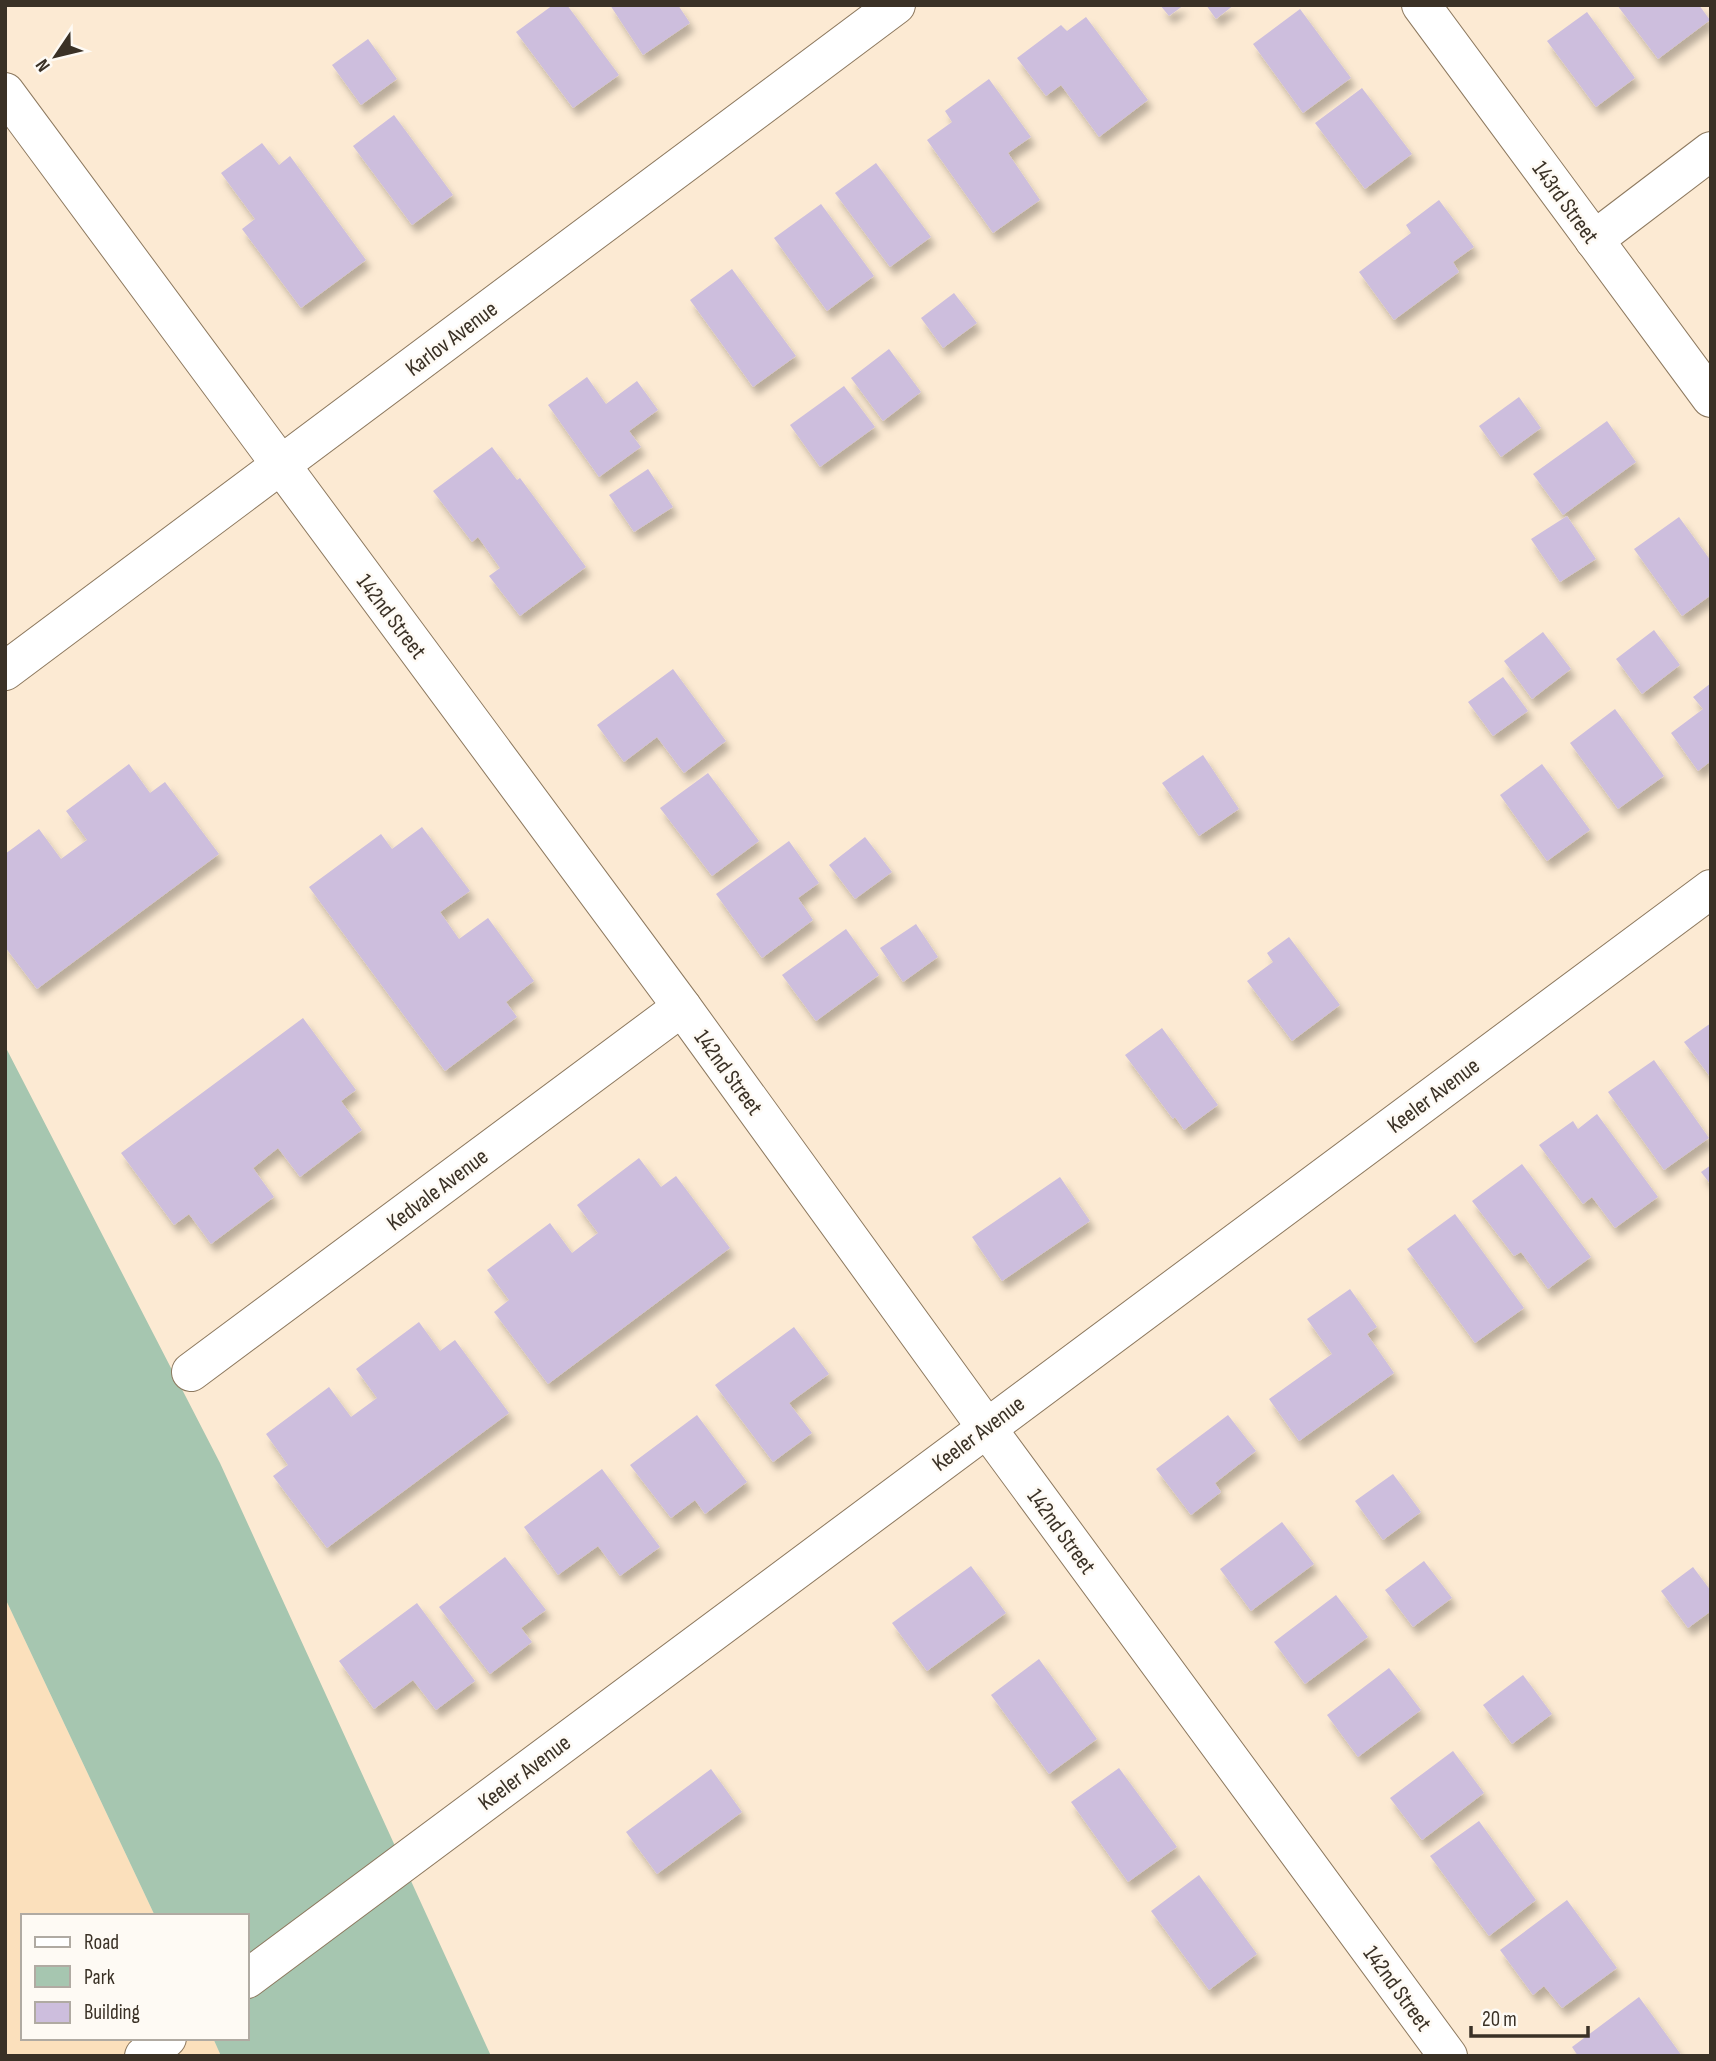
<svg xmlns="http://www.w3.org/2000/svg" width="1716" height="2061" font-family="'Sofia Sans Condensed',sans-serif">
<defs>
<filter id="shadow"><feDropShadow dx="4.5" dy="8" stdDeviation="3.5" flood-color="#0004"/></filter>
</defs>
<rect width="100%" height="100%" fill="#fcead3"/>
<path fill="#fbe0bc" d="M5 1598 155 1916H23V2038H213L221 2056H5Z"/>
<path fill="#a6c6b0" d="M5 1046 220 1463 491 2056H221L213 2038H247V1916H155L5 1598Z"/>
<g fill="#cdbedd" filter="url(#shadow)">
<path d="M553 5H567L619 75 573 108 516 32Z"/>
<path d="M610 5H678L690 23 643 55Z"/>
<path d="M1160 5H1184L1169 16Z"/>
<path d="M1206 5H1234L1216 19Z"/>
<path d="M1617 5H1699L1710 20 1658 59Z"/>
<path d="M1300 9 1351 78 1303 113 1253 44Z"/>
<path d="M1587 12 1635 78 1596 107 1547 41Z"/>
<path d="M1086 17 1148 100 1099 137 1061 85 1046 96 1017 58 1061 25 1067 31Z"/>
<path d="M368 39 397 79 361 105 332 65Z"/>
<path d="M989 79 1031 137 1008 153 1040 200 993 233 927 140 952 122 945 111Z"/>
<path d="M1362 88 1412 154 1365 189 1315 123Z"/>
<path d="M394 115 453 195 412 225 353 146Z"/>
<path d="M262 143 279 165 290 156 366 260 301 308 242 229 255 219 221 173Z"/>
<path d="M876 163 931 237 890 267 835 193Z"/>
<path d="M1439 200 1474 247 1453 262 1459 272 1394 320 1359 272 1411 233 1406 225Z"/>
<path d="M821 204 874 276 827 311 774 238Z"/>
<path d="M732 269 796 356 753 387 690 300Z"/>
<path d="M954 293 977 323 943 348 921 318Z"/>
<path d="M889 349 921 392 883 421 851 378Z"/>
<path d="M587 377 606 404 637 381 658 410 629 431 641 447 599 477 548 405Z"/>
<path d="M844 386 875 427 820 467 790 425Z"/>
<path d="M1519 397 1541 428 1501 457 1479 426Z"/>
<path d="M1607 421 1636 462 1563 515 1533 474Z"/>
<path d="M492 447 517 480 520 478 586 567 520 616 489 576 500 568 478 537 472 542 433 491Z"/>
<path d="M648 469 673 507 634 532 609 495Z"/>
<path d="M1567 516 1596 559 1560 582 1531 539Z"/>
<path d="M1679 517 1711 561V595L1682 616 1634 549Z"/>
<path d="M1654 630 1680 665 1642 694 1616 659Z"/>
<path d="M1543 632 1571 669 1532 699 1504 661Z"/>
<path d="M673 669 726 741 684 773 657 737 624 762 597 725Z"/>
<path d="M1503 677 1528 711 1493 736 1468 702Z"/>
<path d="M1711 683V761L1698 771 1671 733 1703 709 1693 697Z"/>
<path d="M1615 709 1664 776 1618 809 1570 743Z"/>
<path d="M1203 755 1239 809 1199 836 1162 783Z"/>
<path d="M129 764 150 793 165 782 219 854 37 989 5 947V854L39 829 61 859 87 840 66 811Z"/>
<path d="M1542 764 1590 830 1547 861 1500 795Z"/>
<path d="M708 773 759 841 712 876 660 808Z"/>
<path d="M422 827 470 891 440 912 459 939 488 918 534 981 506 1002 517 1017 445 1071 309 887 381 834 392 849Z"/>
<path d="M865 837 892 872 855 899 829 865Z"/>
<path d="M789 841 819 883 798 898 813 920 762 958 716 894Z"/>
<path d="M916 924 938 957 903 982 880 948Z"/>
<path d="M846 929 879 975 816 1021 782 975Z"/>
<path d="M1289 937 1340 1005 1292 1041 1247 981 1273 962 1267 953Z"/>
<path d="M303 1018 356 1090 341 1101 362 1130 300 1177 278 1148 253 1168 274 1197 211 1244 189 1214 174 1225 121 1153Z"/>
<path d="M1711 1023V1078L1684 1042Z"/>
<path d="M1162 1028 1218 1105 1184 1130 1175 1117 1173 1119 1125 1055Z"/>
<path d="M1654 1060 1709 1138 1664 1170 1608 1092Z"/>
<path d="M1597 1114 1658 1197 1615 1228 1592 1197 1583 1204 1539 1145 1573 1121 1578 1129Z"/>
<path d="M639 1158 661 1187 676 1176 730 1248 548 1384 494 1312 509 1300 487 1270 550 1223 572 1253 598 1233 577 1205Z"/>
<path d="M1522 1164 1591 1257 1548 1289 1521 1252 1514 1256 1472 1201Z"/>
<path d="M1711 1165V1185L1701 1172Z"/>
<path d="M1060 1177 1090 1221 1002 1281 972 1237Z"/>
<path d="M1455 1214 1524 1308 1475 1343 1407 1249Z"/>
<path d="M1350 1289 1377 1327 1367 1334 1394 1373 1299 1441 1269 1399 1332 1354 1307 1319Z"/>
<path d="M419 1322 440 1351 455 1340 509 1413 327 1548 273 1476 288 1465 266 1434 329 1387 351 1417 377 1398 356 1369Z"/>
<path d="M794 1327 829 1374 789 1403 812 1433 773 1462 715 1385Z"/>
<path d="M697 1415 747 1482 705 1514 695 1500 671 1518 630 1465Z"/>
<path d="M1228 1415 1256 1451 1215 1483 1221 1492 1191 1515 1156 1469Z"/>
<path d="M602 1469 660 1547 620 1576 598 1546 558 1575 524 1527Z"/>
<path d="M1393 1474 1421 1512 1383 1540 1355 1501Z"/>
<path d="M1282 1522 1314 1564 1251 1611 1220 1569Z"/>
<path d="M505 1557 546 1610 521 1628 532 1642 490 1674 439 1607Z"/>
<path d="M1424 1561 1452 1598 1413 1627 1385 1590Z"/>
<path d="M971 1566 1006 1613 927 1671 892 1623Z"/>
<path d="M1693 1567 1711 1591V1611L1688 1628 1661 1591Z"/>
<path d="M1336 1595 1368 1637 1305 1684 1274 1642Z"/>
<path d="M417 1603 475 1681 436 1710 413 1680 374 1709 339 1661Z"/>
<path d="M1039 1659 1097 1739 1049 1774 991 1695Z"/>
<path d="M1389 1668 1421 1710 1358 1757 1327 1715Z"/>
<path d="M1523 1675 1552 1714 1512 1744 1483 1705Z"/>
<path d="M1453 1751 1484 1793 1422 1840 1390 1798Z"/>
<path d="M1119 1768 1177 1847 1128 1882 1071 1802Z"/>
<path d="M711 1769 742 1812 657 1874 626 1832Z"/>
<path d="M1479 1821 1536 1900 1489 1936 1430 1856Z"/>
<path d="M1199 1875 1257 1954 1209 1990 1151 1911Z"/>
<path d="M1567 1900 1617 1968 1562 2008 1544 1986 1533 1995 1500 1950Z"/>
<path d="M1639 1997 1682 2056H1578L1572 2047Z"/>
</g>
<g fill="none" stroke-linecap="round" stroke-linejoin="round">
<g stroke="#8d795f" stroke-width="40">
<g id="street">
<path d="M1421 5 1711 398"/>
<path d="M5 92 682 1007 986 1427 1448 2056"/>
<path d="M1594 240 1711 151"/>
<path d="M5 671 896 5"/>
<path d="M191 1372 682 1007"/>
<path d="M247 1979 1711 889"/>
<path d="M144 2056 167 2038"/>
</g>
</g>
<use href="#street" stroke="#fff" stroke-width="38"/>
</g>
<g text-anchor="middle" stroke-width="5" stroke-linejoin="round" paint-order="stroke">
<g font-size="23" fill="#3a3126" stroke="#fefaf4">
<text transform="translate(1566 202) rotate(54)" y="8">143rd Street</text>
<text transform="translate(451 338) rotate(-37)" y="8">Karlov Avenue</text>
<text transform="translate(392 616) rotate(53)" y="8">142nd Street</text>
<text transform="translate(729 1072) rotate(54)" y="8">142nd Street</text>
<text transform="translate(1433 1095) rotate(-37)" y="8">Keeler Avenue</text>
<text transform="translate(437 1189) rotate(-37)" y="8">Kedvale Avenue</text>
<text transform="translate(978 1433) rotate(-37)" y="8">Keeler Avenue</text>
<text transform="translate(1062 1531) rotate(54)" y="8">142nd Street</text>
<text transform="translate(524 1772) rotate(-37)" y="8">Keeler Avenue</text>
<text transform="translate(1398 1988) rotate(54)" y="8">142nd Street</text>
</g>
</g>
<rect width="1716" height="2061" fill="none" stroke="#3a3126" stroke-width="14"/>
<rect x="21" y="1914" width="228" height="126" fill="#fefaf4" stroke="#b0aaa2" stroke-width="2"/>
<rect x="35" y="1937" width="35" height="10" fill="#ffffff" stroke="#b0aaa2" stroke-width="2"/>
<text x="84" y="1949" font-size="21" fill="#3a3126">Road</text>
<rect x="35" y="1966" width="35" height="21" fill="#a6c6b0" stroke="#b0aaa2" stroke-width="2"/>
<text x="84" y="1984" font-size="21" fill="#3a3126">Park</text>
<rect x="35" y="2002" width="35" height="21" fill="#cdbedd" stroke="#b0aaa2" stroke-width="2"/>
<text x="84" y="2019" font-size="21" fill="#3a3126">Building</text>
<g transform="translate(56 56) rotate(235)" stroke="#fefaf4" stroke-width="5" paint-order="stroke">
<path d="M0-5L12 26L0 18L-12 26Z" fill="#3a3126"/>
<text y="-10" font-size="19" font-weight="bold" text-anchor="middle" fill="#3a3126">N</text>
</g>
<path d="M1471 2026v10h117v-10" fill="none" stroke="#3a3126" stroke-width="3.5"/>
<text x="1482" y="2026" font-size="21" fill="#3a3126" stroke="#fefaf4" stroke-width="5" paint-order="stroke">20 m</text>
</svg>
